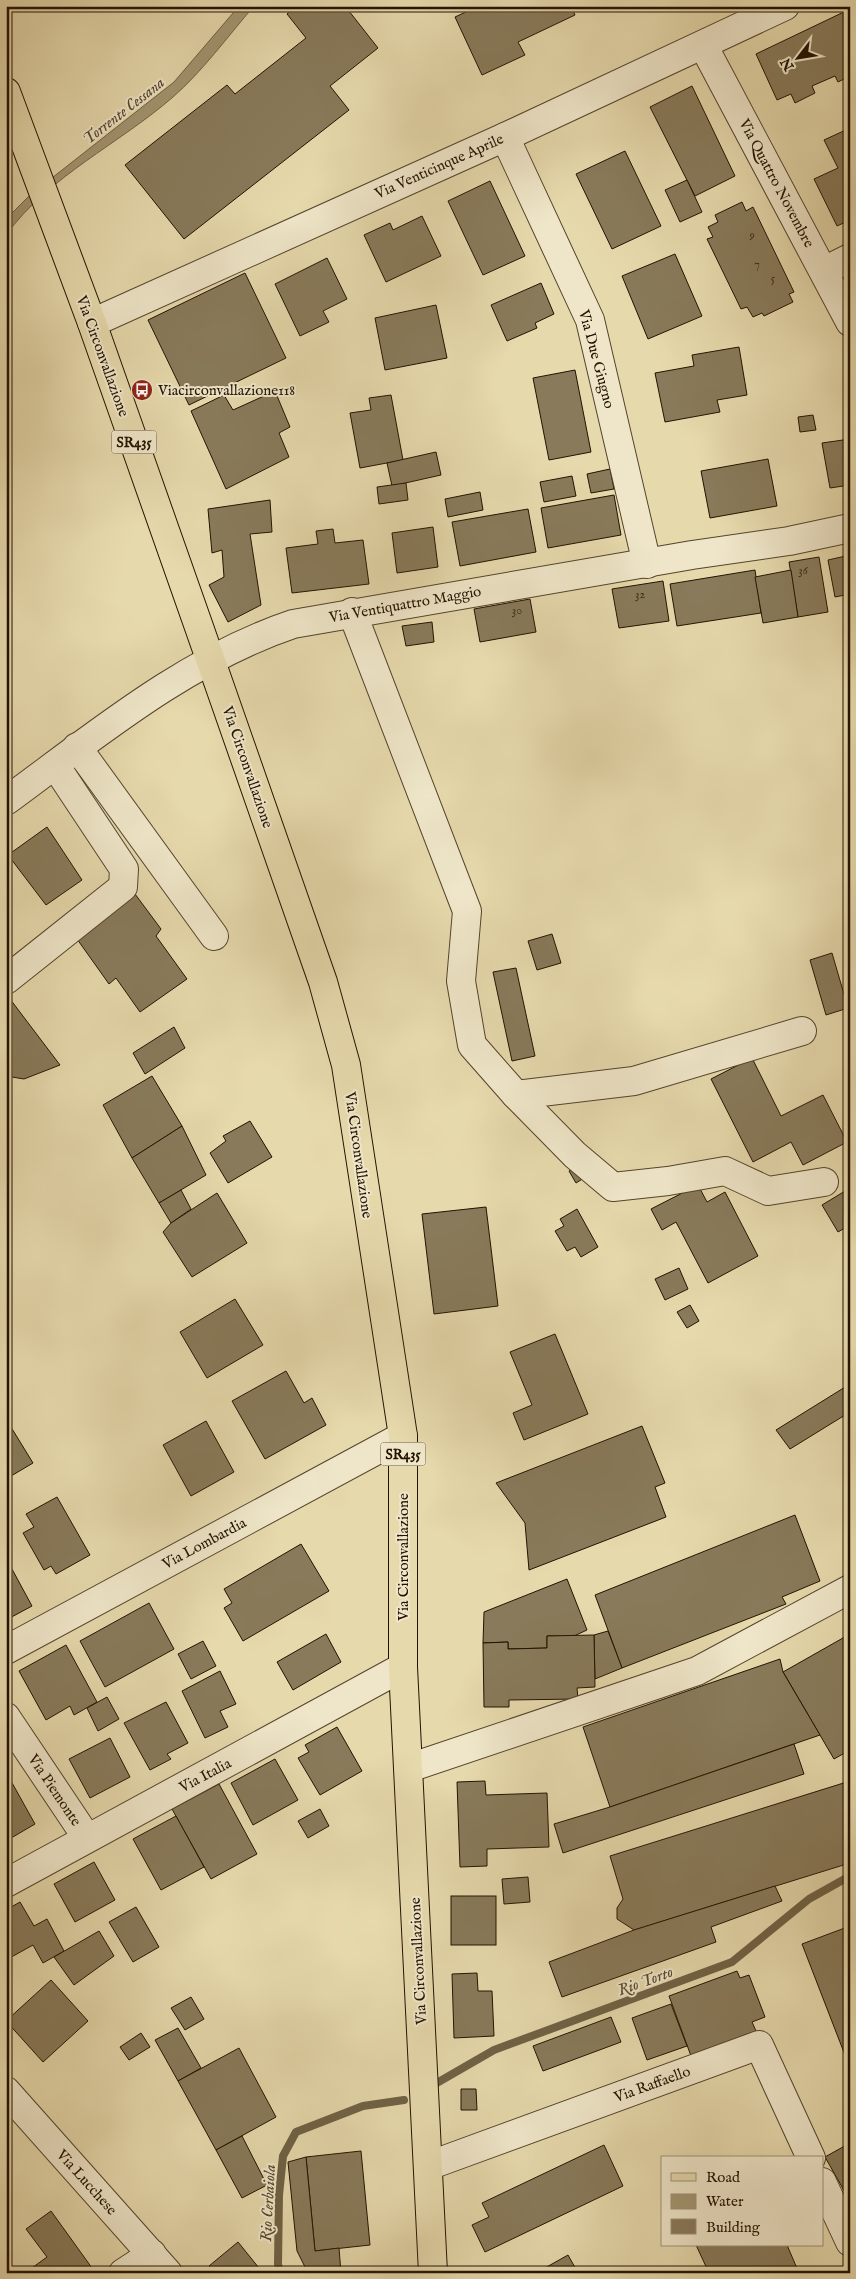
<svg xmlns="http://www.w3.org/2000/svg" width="856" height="2279" font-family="'IM FELL English',serif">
<rect width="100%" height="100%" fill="#e6d9ac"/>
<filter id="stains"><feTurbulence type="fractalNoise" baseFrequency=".004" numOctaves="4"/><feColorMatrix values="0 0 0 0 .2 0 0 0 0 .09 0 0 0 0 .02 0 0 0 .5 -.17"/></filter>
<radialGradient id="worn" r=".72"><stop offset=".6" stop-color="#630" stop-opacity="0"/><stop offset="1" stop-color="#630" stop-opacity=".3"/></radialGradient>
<path fill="#a39672" stroke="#6f6245" d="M239 6H254C229 35 201 73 173 97 119 144 49 176 6 235V219L29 196 174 82Z"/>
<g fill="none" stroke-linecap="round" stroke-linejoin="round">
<g stroke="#6f6245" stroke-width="8">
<path d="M435 2084 494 2050 732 1962 809 1899 850 1876"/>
<path d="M280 2273 278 2264 279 2195 283 2156 296 2132 363 2106 404 2100"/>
</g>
</g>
<g fill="#887a5a" stroke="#221301">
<path d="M296 6H345L378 48 330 86 349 110 184 239 125 165 227 85 235 94 306 38 287 14Z"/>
<path d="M479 6H571L575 15 518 42 525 55 482 75 455 17Z"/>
<path d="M848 10 850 76 838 82 835 76 812 86 815 93 795 103 791 94 777 100 756 54Z"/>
<path d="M692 86 735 176 695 196 650 107Z"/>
<path d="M850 128V220L837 226 814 179 838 168 824 140Z"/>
<path d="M625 151 661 226 612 249 576 174Z"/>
<path d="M687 180 702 212 680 222 665 190Z"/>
<path d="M490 181 525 256 483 275 448 201Z"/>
<path d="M742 202 746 211 753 207 794 292 789 294 793 302 764 316 762 313 753 317 747 307 741 309 707 239 713 237 708 227 718 222 715 215Z"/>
<path d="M422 216 441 256 386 282 364 235 390 223 393 230Z"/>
<path d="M675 254 702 316 648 339 622 276Z"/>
<path d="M327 258 347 299 323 311 329 322 300 336 275 284Z"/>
<path d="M245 273 286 358 189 405 148 320Z"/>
<path d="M541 283 554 314 535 323 537 328 507 341 491 305Z"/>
<path d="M436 305 447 358 385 370 375 318Z"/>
<path d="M739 347 747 395 717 400 720 412 665 422 655 373 694 366 692 355Z"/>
<path d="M575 370 591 452 549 460 533 378Z"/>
<path d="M275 391 290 427 279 433 289 457 226 489 191 411 224 395 233 410Z"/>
<path d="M391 395 403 460 360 468 350 413 371 410 369 398Z"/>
<path d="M813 415 816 430 800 432 798 417Z"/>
<path d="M850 439V485L830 488 822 443Z"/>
<path d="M436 452 441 475 392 486 387 463Z"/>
<path d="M768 459 777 506 710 518 701 471Z"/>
<path d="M610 469 614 489 591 493 587 474Z"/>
<path d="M572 476 576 496 544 502 540 482Z"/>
<path d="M406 483 408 500 379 504 377 487Z"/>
<path d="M480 492 483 510 448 517 445 499Z"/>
<path d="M614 495 621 535 548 548 541 508Z"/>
<path d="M270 500 272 532 250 534 261 605 228 622 209 585 224 577 222 550 212 553 208 509Z"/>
<path d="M528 509 536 552 460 566 452 522Z"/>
<path d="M433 527 438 567 397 573 392 533Z"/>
<path d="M333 529 335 543 363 540 369 584 292 593 286 548 318 544 316 531Z"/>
<path d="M850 555V594L835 597 828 560Z"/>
<path d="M819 557 828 612 798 617 789 562Z"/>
<path d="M755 570 761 613 677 626 670 584Z"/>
<path d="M791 570 798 617 763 623 755 577Z"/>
<path d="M663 581 669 621 619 628 612 589Z"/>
<path d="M530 599 536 632 480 642 474 609Z"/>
<path d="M432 622 434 642 406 646 402 626Z"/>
<path d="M47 827 82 880 46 905 8 855Z"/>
<path d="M135 894 161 929 156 936 187 979 140 1012 116 978 109 984 77 939Z"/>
<path d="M552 934 561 963 537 970 528 941Z"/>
<path d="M832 953 848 1008 826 1015 810 960Z"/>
<path d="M516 968 535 1056 512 1061 493 972Z"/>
<path d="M7 995 60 1065 24 1079 6 1076Z"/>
<path d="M174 1027 185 1048 145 1074 133 1053Z"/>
<path d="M752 1058 781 1116 823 1095 847 1142 803 1165 791 1142 753 1162 711 1079Z"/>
<path d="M152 1076 182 1126 132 1158 103 1105Z"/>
<path d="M250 1121 272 1157 228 1183 210 1153 226 1141 223 1136Z"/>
<path d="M182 1126 206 1175 159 1203 132 1158Z"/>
<path d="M579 1165 587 1176 576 1183 569 1171Z"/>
<path d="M698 1185 707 1202 725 1192 758 1256 708 1283 676 1222 662 1230 651 1209Z"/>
<path d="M850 1188V1225L838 1232 822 1205Z"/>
<path d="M181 1190 191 1209 171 1223 159 1203Z"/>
<path d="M217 1193 247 1243 192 1277 163 1232 171 1223Z"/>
<path d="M486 1207 498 1306 434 1314 422 1214Z"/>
<path d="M577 1209 598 1247 581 1257 575 1247 567 1251 555 1231 564 1226 560 1219Z"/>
<path d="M679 1268 688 1289 665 1300 655 1279Z"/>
<path d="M235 1299 263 1345 207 1378 180 1332Z"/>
<path d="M690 1305 699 1321 687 1328 677 1312Z"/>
<path d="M555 1334 588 1414 524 1440 513 1413 532 1405 510 1352Z"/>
<path d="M286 1371 304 1403 312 1398 326 1425 265 1459 232 1401Z"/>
<path d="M850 1384V1412L790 1449 776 1430Z"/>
<path d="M6 1419 33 1463 6 1479Z"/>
<path d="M206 1421 234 1472 191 1496 163 1445Z"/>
<path d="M642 1426 665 1483 655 1487 666 1517 529 1570 525 1523 496 1483Z"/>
<path d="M57 1497 90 1555 56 1574 51 1566 44 1570 23 1533 34 1527 26 1514Z"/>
<path d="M795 1515 820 1581 782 1597 786 1604 622 1668 595 1595Z"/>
<path d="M301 1544 329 1591 243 1641 224 1608 232 1603 224 1589Z"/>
<path d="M6 1558 32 1606 6 1620Z"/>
<path d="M567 1579 587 1630 574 1636H547V1648L508 1649V1642L483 1643 484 1612Z"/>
<path d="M149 1603 174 1649 105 1687 80 1641Z"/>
<path d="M608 1631 622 1668 595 1679 594 1635Z"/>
<path d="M326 1634 341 1662 293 1690 277 1662Z"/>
<path d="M850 1634V1750L834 1759 783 1672Z"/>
<path d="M594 1635 595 1687 577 1688 578 1699 509 1700V1707H484L483 1643 508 1642V1649L547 1648V1636Z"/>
<path d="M203 1641 216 1666 191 1679 178 1654Z"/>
<path d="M66 1645 97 1702 74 1715 70 1706 46 1720 19 1671Z"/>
<path d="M780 1659 783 1672 820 1735 610 1807 583 1727Z"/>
<path d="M220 1671 236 1704 220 1711 228 1727 205 1738 182 1691Z"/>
<path d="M107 1697 119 1719 98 1731 87 1708Z"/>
<path d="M166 1702 188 1743 167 1754 171 1759 150 1770 124 1723Z"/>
<path d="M337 1727 362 1771 320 1795 298 1758 309 1752 305 1745Z"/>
<path d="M110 1738 130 1777 90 1798 69 1759Z"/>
<path d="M794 1744 804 1774 563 1853 554 1824 610 1807Z"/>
<path d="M275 1759 298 1800 253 1825 231 1783Z"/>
<path d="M6 1772 35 1824 6 1841Z"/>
<path d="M485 1781 486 1795 547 1793 549 1847 487 1849V1866L460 1867 457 1782Z"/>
<path d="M850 1781V1863L634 1930 617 1919V1908L623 1899 610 1856Z"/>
<path d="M219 1784 257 1854 211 1879 172 1809Z"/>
<path d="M320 1809 329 1826 308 1838 298 1821Z"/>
<path d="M176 1816 204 1867 161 1890 133 1839Z"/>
<path d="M94 1862 115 1900 75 1922 54 1884Z"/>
<path d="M528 1877 530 1902 504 1904 502 1879Z"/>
<path d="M775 1886 782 1901 711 1927 716 1942 562 1997 549 1962 634 1930Z"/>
<rect x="451" y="1896" width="45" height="49"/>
<path d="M20 1902 34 1926 47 1919 64 1951 43 1963 33 1945 6 1960V1910Z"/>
<path d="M136 1907 159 1947 133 1962 109 1922Z"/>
<path d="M850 1926V2068L802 1944Z"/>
<path d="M99 1931 114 1956 74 1985 54 1957Z"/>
<path d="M737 1971 740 1978 749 1975 765 2017 752 2022 756 2031 691 2056 669 1996Z"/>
<path d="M477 1973 478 1991H492L494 2036 454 2038 452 1974Z"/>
<path d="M51 1980 88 2021 43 2062 6 2021Z"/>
<path d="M191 1997 204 2019 185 2030 171 2008Z"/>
<path d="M671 2004 687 2046 647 2060 632 2018Z"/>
<path d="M611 2017 621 2042 543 2071 533 2046Z"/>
<path d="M178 2028 201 2068 178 2081 155 2040Z"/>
<path d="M141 2033 150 2047 129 2060 120 2047Z"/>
<path d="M239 2048 276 2117 216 2150 178 2081Z"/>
<path d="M461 2089H476L477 2110H461Z"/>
<path d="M242 2136 267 2185 242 2198 216 2150Z"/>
<path d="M850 2143V2201L825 2157Z"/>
<path d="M604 2145 623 2186 485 2252 472 2225 489 2217 482 2203Z"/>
<path d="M361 2151 370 2245 315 2251 306 2157Z"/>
<path d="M306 2157 315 2251 339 2248 341 2273H308L297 2251 288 2162Z"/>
<path d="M51 2211 92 2268 86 2273H25L47 2257 26 2229Z"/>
<path d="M238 2242 263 2273H214L209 2266Z"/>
<path d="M696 2245H787L799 2273H709Z"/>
<path d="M568 2255 577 2271 573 2273H536Z"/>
</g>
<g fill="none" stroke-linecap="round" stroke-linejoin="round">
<g stroke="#53442c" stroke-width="30">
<g id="minor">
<path d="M703 45 850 322"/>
<path d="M505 137 590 320 647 564"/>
<path d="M824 271 850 258"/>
<path d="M92 323 505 137 785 6"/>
<path d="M352 612 467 911 461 981 472 1045 516 1095 575 1155 613 1187 668 1181 725 1171 768 1191 824 1182"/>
<path d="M77 747 214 936"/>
<path d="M6 801C96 735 186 660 293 624L692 555 789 541 850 528"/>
<path d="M6 980 123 887 124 869 55 765"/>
<path d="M516 1095 634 1081 802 1031"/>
<path d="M6 1650 403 1436"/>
<path d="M6 1717 87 1838"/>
<path d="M409 1768 697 1671 850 1589"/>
<path d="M6 1883 403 1667"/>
<path d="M6 2091 168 2273"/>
<path d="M428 2166 759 2045 811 2158"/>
<path d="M822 2182 850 2242"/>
<path d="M123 2273 152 2254"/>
</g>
</g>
<g stroke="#221301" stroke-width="30">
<path id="major" d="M6 92 92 323 199 627 323 982 346 1065 403 1436V1667L433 2273"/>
</g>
<use href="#minor" stroke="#efe6c9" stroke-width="28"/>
<use href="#major" stroke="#e6d9ac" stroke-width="28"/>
</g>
<defs>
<g id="bus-disc" transform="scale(1.125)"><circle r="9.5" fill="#8f2418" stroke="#efe6c9"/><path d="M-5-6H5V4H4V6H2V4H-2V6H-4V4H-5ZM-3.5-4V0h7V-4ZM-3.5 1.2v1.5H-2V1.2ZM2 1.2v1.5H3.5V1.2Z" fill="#fff"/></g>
</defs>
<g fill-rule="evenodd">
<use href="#bus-disc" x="142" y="390"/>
</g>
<g text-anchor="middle" stroke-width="4" stroke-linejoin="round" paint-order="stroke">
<g font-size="12" fill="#3c2d17">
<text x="752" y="239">9</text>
<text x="757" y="268">7</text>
<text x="773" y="282">5</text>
<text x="803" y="574">36</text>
<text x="640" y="598">32</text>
<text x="517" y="614">30</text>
</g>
<g fill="#efe6c9" stroke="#60523d" stroke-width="1">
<rect x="111.5" y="430.5" width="45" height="23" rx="4"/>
<rect x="380.5" y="1442.5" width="45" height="23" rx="4"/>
</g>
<g font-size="14" font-weight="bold" fill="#221301">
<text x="134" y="447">SR435</text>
<text x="403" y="1459">SR435</text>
</g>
<g font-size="15" fill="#221301" stroke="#efe6c9">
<text transform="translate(439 166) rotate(-24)" y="5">Via Venticinque Aprile</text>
<text transform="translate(777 183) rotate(62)" y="5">Via Quattro Novembre</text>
<text transform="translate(103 356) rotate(70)" y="5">Via Circonvallazione</text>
<text transform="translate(597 359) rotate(75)" y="5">Via Due Giugno</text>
<text transform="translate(405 604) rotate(-10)" y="5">Via Ventiquattro Maggio</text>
<text transform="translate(248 767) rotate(71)" y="5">Via Circonvallazione</text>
<text transform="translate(359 1155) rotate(82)" y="5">Via Circonvallazione</text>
<text transform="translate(204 1543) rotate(-28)" y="5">Via Lombardia</text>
<text transform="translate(403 1557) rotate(-90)" y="5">Via Circonvallazione</text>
<text transform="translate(205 1775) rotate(-28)" y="5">Via Italia</text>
<text transform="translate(55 1790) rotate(56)" y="5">Via Piemonte</text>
<text transform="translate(418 1961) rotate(-93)" y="5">Via Circonvallazione</text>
<text transform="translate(652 2084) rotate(-20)" y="5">Via Raffaello</text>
<text transform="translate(87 2182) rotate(48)" y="5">Via Lucchese</text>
</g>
<g font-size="15" fill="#221301" stroke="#efe6c9" text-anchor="start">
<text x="158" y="395">Viacirconvallazione118</text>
</g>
<g font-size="16" font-style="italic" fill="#56472e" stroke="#efe6c9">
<text transform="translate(123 110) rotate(-38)" y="6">Torrente Cessana</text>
<text transform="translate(645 1980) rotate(-20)" y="6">Rio Torto</text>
<text transform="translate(267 2203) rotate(-87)" y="6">Rio Cerbaiola</text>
</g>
</g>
<rect width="856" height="2279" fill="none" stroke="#e6d9ac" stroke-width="25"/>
<rect x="8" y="8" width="841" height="2264" fill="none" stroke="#221301" stroke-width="2.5"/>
<rect x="12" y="12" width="831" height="2254" fill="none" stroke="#221301"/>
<rect x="661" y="2156" width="162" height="90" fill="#efe6c9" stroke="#9d9279"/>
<rect x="671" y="2173" width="25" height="8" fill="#e6d9ac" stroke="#9d9279"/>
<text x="706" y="2182" font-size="15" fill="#221301">Road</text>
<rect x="671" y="2194" width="25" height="15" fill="#a39672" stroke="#9d9279"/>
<text x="706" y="2206" font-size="15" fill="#221301">Water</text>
<rect x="671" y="2219" width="25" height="15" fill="#887a5a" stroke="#9d9279"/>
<text x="706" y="2232" font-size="15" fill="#221301">Building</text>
<g transform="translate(798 58) rotate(239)" stroke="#efe6c9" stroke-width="4" paint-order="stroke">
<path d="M0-4L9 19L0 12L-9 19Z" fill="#221301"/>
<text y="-8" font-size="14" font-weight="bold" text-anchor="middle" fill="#221301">N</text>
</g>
<rect width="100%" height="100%" filter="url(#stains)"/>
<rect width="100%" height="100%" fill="url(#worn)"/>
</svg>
